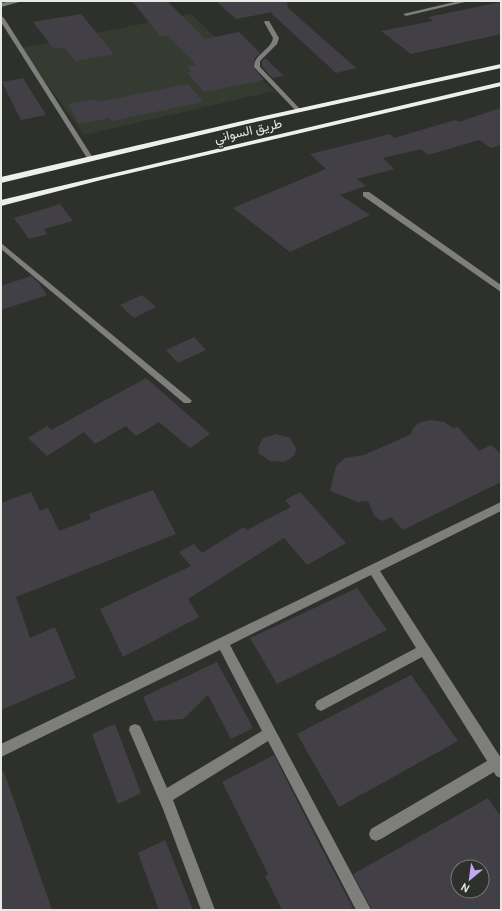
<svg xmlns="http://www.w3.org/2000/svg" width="502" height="911" font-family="Cabin,Vazirmatn,sans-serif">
<rect width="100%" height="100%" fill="#2d302b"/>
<path fill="#363b31" d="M191 14 274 91 84 135 21 48Z"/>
<g fill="#424046" fill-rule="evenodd">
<path d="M132 1H167L205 39 239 32 260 53 255 58 253 67 264 80 204 92 187 72H191L187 66 196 65 168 36 161 37Z"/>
<path d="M216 1H287L288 8 356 68 336 73 271 13 273 12 236 19Z"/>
<path d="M501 2V34L411 54 381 31 433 21 428 17Z"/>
<path d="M81 14 114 54 75 61 65 47 54 49 33 22Z"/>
<path d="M265 58 284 76 272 78 262 66V62Z"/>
<path d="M23 78 46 115 21 120 2 82Z"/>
<path d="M188 84 203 102 111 121 109 118 79 124 68 104 96 99 97 102Z"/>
<path d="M501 108V145L491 148 479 140 428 155 421 149 383 158 394 169 357 179 366 186 340 195 370 215 290 252 233 208 326 169 310 154 390 134 394 138 455 120 459 122Z"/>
<path d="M60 204 73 221 44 229 47 234 29 239 14 218Z"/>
<path d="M31 276 38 282 47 295 1 310V286Z"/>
<path d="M142 295 156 307 134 318 120 305Z"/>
<path d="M194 337 206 350 178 363 166 350Z"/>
<path d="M146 378 210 434 190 448 159 422 136 436 126 426 95 444 84 432 47 456 28 438 47 426 51 430Z"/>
<path d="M430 420 444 422 453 428 458 427 479 451 491 445 501 454V482L403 530 391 517 383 521 378 519 374 515 368 501 358 502 330 491 336 466 345 458 364 455 389 444 411 434 413 428 419 423Z"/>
<path d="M276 434 290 438 296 448 295 454 291 458 285 462 270 461 259 454 258 448 263 438Z"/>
<path d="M153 490 176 534 16 597 30 638 55 627 76 678 1 710V503L31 492 40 511 48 508 59 531 91 519 89 514Z"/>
<path d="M300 492 346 543 307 565 284 538 188 599 199 617 123 657 100 609 191 566 179 552 194 544 202 553 244 527 247 530 291 507 285 500Z"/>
<path d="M357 588 387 630 277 684 250 638Z"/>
<path d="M217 662 253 728 231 739 208 695 183 719 154 721 143 697Z"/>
<path d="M411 675 458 741 339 807 297 734Z"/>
<path d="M115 724 141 793 118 804 92 734Z"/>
<path d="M274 755 311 828 354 910H282L265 876 268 874 222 782Z"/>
<path d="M4 772 52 910H1V773Z"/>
<path d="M488 798 501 817V910H372L353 874ZM458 867H482V891H458Z"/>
<path d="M165 840 193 910H159L138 853Z"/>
</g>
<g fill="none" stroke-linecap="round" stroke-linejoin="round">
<g fill="#7e7f7d" fill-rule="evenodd">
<path d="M12 1H23L1 7V3Z"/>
<path d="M459 1H469L406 16 403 14Z"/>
<path d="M1 16 4 18 93 158 92 159 87 158 1 22Z"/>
<path d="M265 21H269L279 38 277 44 260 61V67L300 109V111H296L254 67C254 54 271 50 273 38L264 22Z"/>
<path d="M363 192H369L501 285V292L363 196Z"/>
<path d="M1 243 190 399 192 401 190 403H184L1 249Z"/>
<path d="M501 502V511L380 571 501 758V778L496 776 494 772 381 839 376 841 371 839 369 834 371 829 487 761 422 657 325 709 321 711 317 709 315 705 317 701 416 648 371 575 230 645 371 910H356L268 741 173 800 215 910H201L163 809 129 730 130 726 135 724 140 726 167 788 262 731 220 650 1 757V744Z"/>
</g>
<g fill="#edf1ea" fill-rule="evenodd">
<path d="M501 64V68L251 123 1 183V177L251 119Z"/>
<path d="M501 82V86L101 180 1 206V200Z"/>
</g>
</g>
<g text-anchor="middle" stroke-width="3" stroke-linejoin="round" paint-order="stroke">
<g font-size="13" fill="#e8eae6" stroke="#2d302b">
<text transform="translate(248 130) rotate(-13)" y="5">طريق السواني</text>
</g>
</g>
<rect width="502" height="911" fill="none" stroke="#e8eae6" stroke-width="4"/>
<g transform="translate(470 879) rotate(209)"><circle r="19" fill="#2d302b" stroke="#787a76"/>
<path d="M0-3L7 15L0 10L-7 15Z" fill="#c1a8f3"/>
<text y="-6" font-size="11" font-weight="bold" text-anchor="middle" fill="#e8eae6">N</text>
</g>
</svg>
